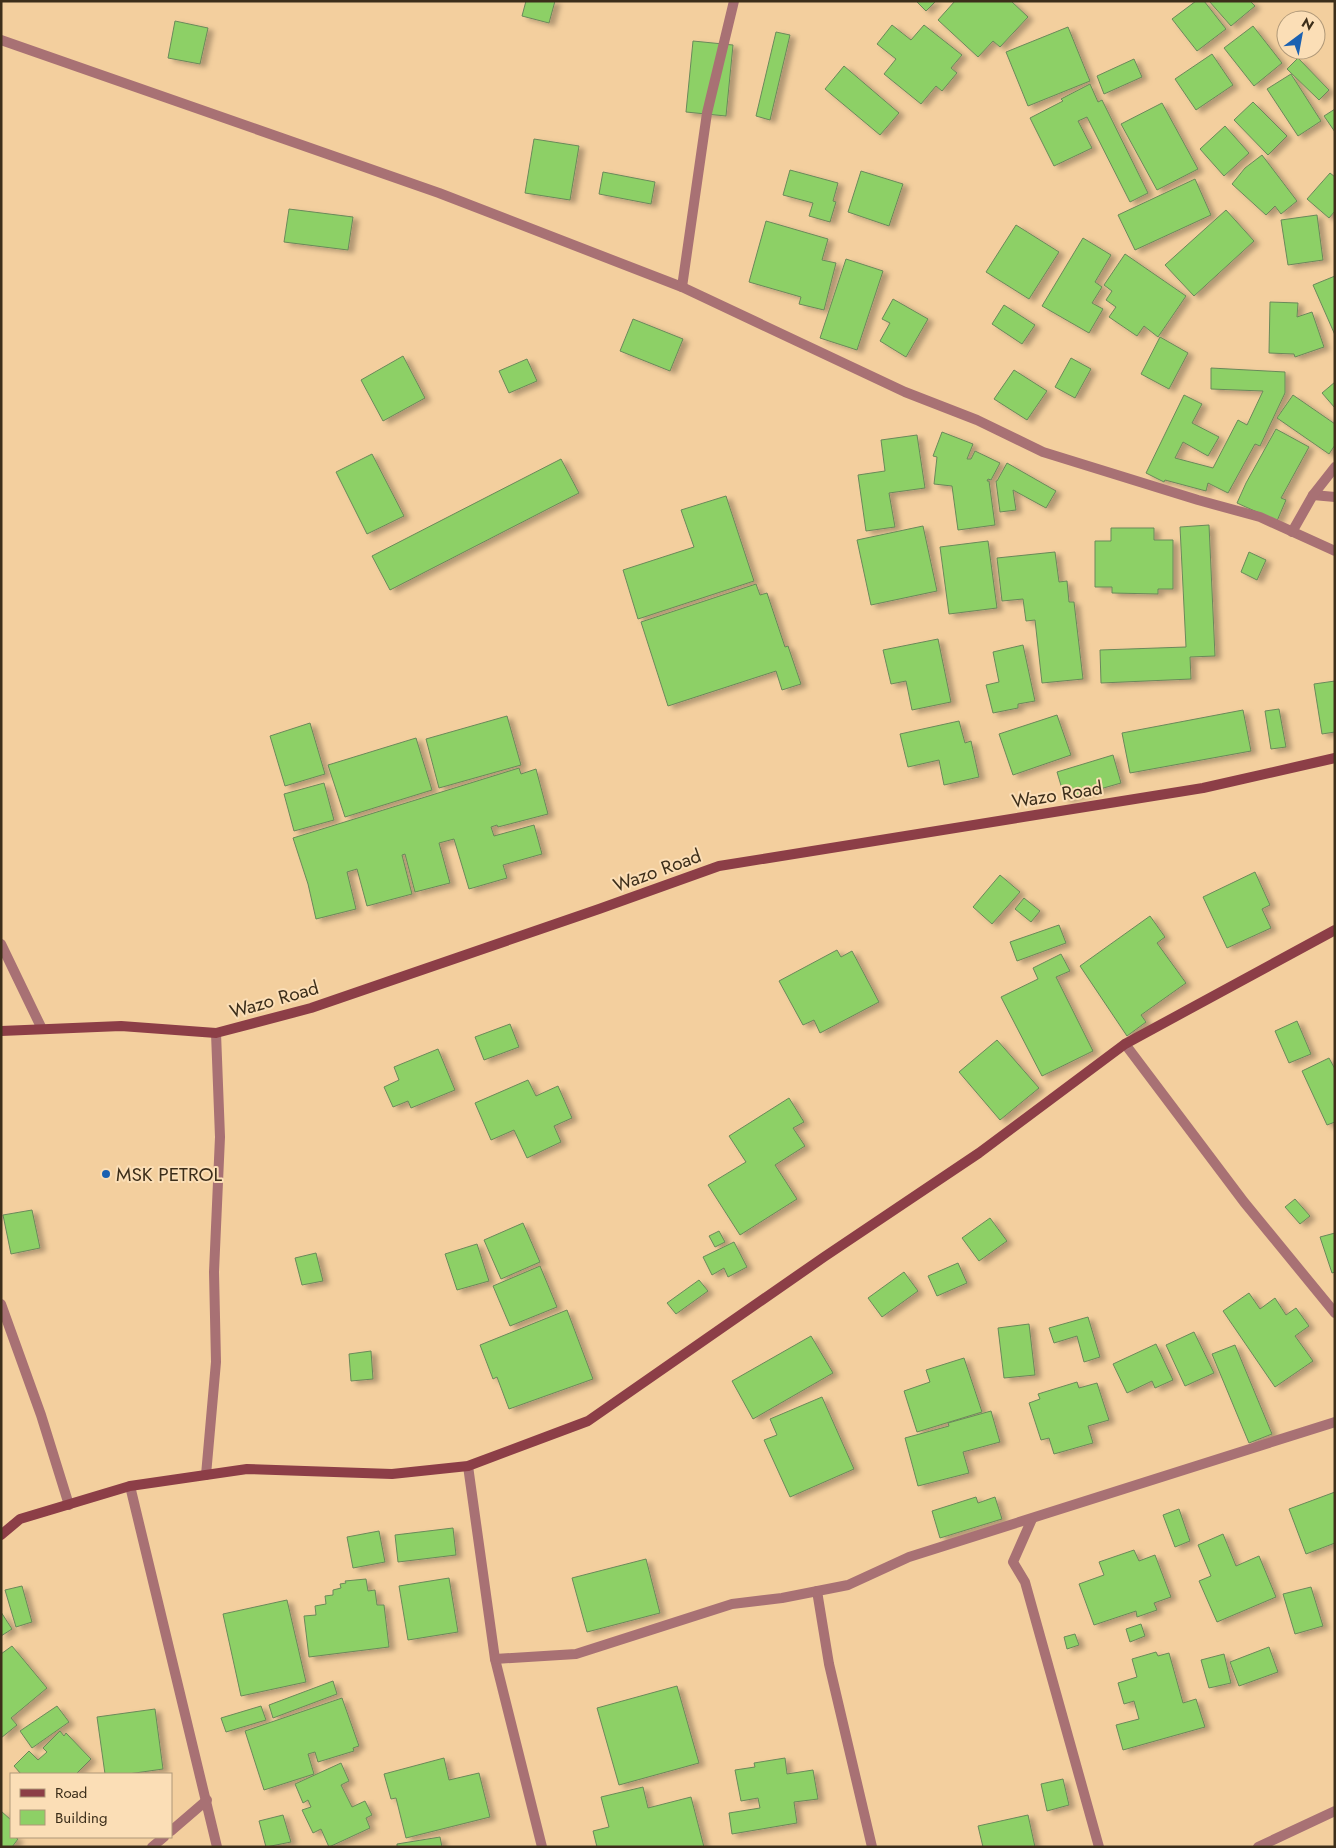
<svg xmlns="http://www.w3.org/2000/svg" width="1336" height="1848" font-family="Jost,sans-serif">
<defs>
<filter id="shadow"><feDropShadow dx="5.5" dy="3" stdDeviation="2.5" flood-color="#0004"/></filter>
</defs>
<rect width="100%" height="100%" fill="#f3cf9e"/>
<g fill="#8dd066" stroke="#6a895a" filter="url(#shadow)">
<path d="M526 1H555L549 23 522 16Z"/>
<path d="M916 1H936L926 11Z"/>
<path d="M955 1H1011L1028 17 1000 47 993 41 978 57 938 20Z"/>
<path d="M1196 1H1204L1226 29 1197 51 1172 19Z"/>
<path d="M1209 1H1250L1255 6 1231 26Z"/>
<path d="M175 21 208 28 200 64 168 58Z"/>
<path d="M892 25 911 40 924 25 962 55 951 68 957 73 942 91 936 86 921 104 884 74 896 59 877 44Z"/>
<path d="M1253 26 1282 63 1254 86 1224 48Z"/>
<path d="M1068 27 1090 81 1028 106 1006 52Z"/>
<path d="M776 32 790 35 770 120 756 116Z"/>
<path d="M693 41 733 45 726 116 686 112Z"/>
<path d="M1212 54 1233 85 1196 110 1175 79Z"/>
<path d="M1298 58 1329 90 1319 100 1287 69Z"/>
<path d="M1134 59 1142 77 1104 94 1097 76Z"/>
<path d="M844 66 899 113 880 135 825 89Z"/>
<path d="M1291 74 1321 121 1298 136 1267 89Z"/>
<path d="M1090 84 1098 102 1102 100 1148 193 1130 202 1087 117 1078 121 1092 148 1054 166 1030 118 1063 101 1061 99Z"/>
<path d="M1253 102 1287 136 1268 155 1234 120Z"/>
<path d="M1162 103 1198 169 1157 190 1121 124Z"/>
<path d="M1335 109V132L1324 116Z"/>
<path d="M1225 126 1249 153 1224 176 1200 149Z"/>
<path d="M534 139 579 146 570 200 525 193Z"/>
<path d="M1262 155 1297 201 1281 214 1275 206 1266 215 1232 184 1245 168Z"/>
<path d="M790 170 838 183 833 201 836 202 830 222 809 216 813 203 783 195Z"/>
<path d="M861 171 903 184 889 226 848 212Z"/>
<path d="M603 172 655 182 651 204 599 194Z"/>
<path d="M1330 173 1335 177V211L1329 218 1307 199Z"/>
<path d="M1195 179 1211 215 1135 250 1118 215Z"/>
<path d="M289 209 353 217 348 250 284 242Z"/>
<path d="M1226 210 1254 241 1194 296 1165 265Z"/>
<path d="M1317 215 1323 260 1288 265 1281 220Z"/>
<path d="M766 221 828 239 822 260 836 263 824 310 799 304 801 297 749 282Z"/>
<path d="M1016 225 1059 252 1029 299 986 272Z"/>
<path d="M1083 238 1111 255 1095 282 1102 287 1092 303 1103 309 1089 333 1042 306Z"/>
<path d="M1125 254 1186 296 1158 337 1144 326 1137 336 1109 317 1116 307 1106 300 1112 291 1104 285Z"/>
<path d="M846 259 883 271 857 350 820 338Z"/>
<path d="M1335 276V335L1313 285Z"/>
<path d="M893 299 928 319 906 357 880 341 890 323 882 319Z"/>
<path d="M1270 302 1298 303 1297 317 1312 312 1324 347 1295 357 1294 354 1269 353Z"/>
<path d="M1004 305 1035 325 1022 344 992 324Z"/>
<path d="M633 319 683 339 670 371 620 351Z"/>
<path d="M1160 337 1188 353 1169 389 1141 374Z"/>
<path d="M403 356 425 398 383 421 361 380Z"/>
<path d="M1071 358 1091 369 1075 398 1055 387Z"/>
<path d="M527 359 537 381 509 393 499 371Z"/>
<path d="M1211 368 1285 372V393L1260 446 1255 444 1228 493 1208 483 1206 491 1165 480 1164 482 1146 473 1184 395 1202 404 1192 423 1219 437 1208 456 1183 442 1175 458 1213 468 1238 420 1247 425 1263 391 1211 389Z"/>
<path d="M1014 370 1047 391 1027 420 994 399Z"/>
<path d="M1335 382V408L1322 393Z"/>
<path d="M1293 395 1335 424V445L1329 454 1277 418Z"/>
<path d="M1276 429 1309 447 1281 498 1286 500 1277 521 1237 503 1246 483Z"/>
<path d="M942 432 973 444 967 459H971L975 451 1000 463 991 480 988 479 987 481H989L995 525 958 530 952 486 934 484 937 457 933 456Z"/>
<path d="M917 435 925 488 889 493 895 527 866 531 858 475 885 471 881 440Z"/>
<path d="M372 454 404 516 367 534 336 472Z"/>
<path d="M561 459 579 493 390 590 372 556Z"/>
<path d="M1007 463 1056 491 1046 508 1013 490 1016 510 1000 512 996 481H997Z"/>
<path d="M726 496 754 581 638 619 623 570 694 547 681 510Z"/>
<path d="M1209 525 1215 656 1190 657 1191 679 1101 683 1100 650 1186 647 1180 527Z"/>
<path d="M923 526 937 591 871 605 857 540Z"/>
<path d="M1111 528H1154V540H1173V589H1158V594L1112 593V587H1095V541H1111Z"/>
<path d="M988 541 997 608 949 614 940 547Z"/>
<path d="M1055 552 1059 582 1067 581 1069 602H1074L1083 679 1042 683 1035 620 1026 621 1023 599 1002 601 997 558Z"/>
<path d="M1249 552 1266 560 1257 580 1241 572Z"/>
<path d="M756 584 760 595 767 593 785 647 788 646 801 684 782 690 776 671 668 706 641 622Z"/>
<path d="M938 639 951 702 912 710 906 681 891 684 883 650Z"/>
<path d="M1023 645 1035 701 1018 704V708L993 713 986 685 999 682 993 652Z"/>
<path d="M1335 681V732L1322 734 1314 684Z"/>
<path d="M1279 709 1286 747 1271 749 1265 711Z"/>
<path d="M1243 710 1251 751 1130 773 1122 733Z"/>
<path d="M1057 715 1071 755 1013 775 999 734Z"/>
<path d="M507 716 521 765 439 788 426 739Z"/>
<path d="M959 721 965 743 971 741 979 777 944 785 939 760 908 767 900 734Z"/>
<path d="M310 723 325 774 285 786 270 736Z"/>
<path d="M416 738 432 790 345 817 328 765Z"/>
<path d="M1113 755 1121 783 1065 799 1057 772Z"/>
<path d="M519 768 521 774 536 769 548 814 498 827 497 825 491 827 494 836 534 825 542 854 503 865 507 878 469 889 454 839 439 843 450 883 415 892 405 854 402 855 412 894 367 906 357 869 347 872 356 909 316 919 308 884 293 838Z"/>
<path d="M324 783 334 820 294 831 284 794Z"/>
<path d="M1255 872 1270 905 1262 909 1271 928 1227 948 1203 897Z"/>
<path d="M1000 875 1020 892 992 924 973 907Z"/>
<path d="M1024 898 1040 911 1031 922 1015 909Z"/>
<path d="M1150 916 1165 937 1157 943 1186 983 1141 1015 1146 1022 1127 1036 1080 966Z"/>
<path d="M1059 925 1066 943 1017 961 1010 942Z"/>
<path d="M837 950 841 957 852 951 879 1002 820 1033 814 1020 803 1025 779 981Z"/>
<path d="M1061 954 1070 971 1056 977 1093 1051 1042 1076 1001 997 1038 979 1033 968Z"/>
<path d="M1297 1021 1311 1054 1289 1063 1275 1031Z"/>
<path d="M510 1024 519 1047 484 1060 475 1037Z"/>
<path d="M997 1040 1039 1088 1000 1120 959 1072Z"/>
<path d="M438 1049 455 1090 411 1108 408 1101 393 1107 384 1087 399 1080 394 1067Z"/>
<path d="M1329 1058 1335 1069V1122L1327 1125 1302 1071Z"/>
<path d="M528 1080 536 1096 558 1086 572 1118 554 1126 561 1142 527 1158 514 1130 491 1140 475 1103Z"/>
<path d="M789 1098 804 1122 793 1128 805 1146 775 1165 797 1199 740 1235 708 1185 746 1162 729 1136Z"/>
<path d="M1295 1199 1310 1216 1300 1224 1285 1207Z"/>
<path d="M32 1210 40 1248 11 1254 3 1215Z"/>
<path d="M990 1218 1007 1241 979 1261 962 1238Z"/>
<path d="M523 1223 540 1262 501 1279 484 1240Z"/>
<path d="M719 1231 725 1242 715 1247 709 1236Z"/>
<path d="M1335 1233V1272L1332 1273 1320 1237Z"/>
<path d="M734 1242 747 1267 728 1277 724 1268 712 1275 703 1257Z"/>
<path d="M477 1244 489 1281 457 1290 445 1254Z"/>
<path d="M316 1253 323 1281 302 1285 295 1258Z"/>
<path d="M958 1263 967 1283 937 1296 928 1276Z"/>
<path d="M540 1266 557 1307 510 1326 493 1286Z"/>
<path d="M904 1272 918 1291 882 1317 868 1298Z"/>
<path d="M699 1280 708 1291 676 1314 667 1303Z"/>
<path d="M1249 1293 1260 1309 1275 1298 1286 1315 1296 1308 1309 1326 1295 1336 1313 1361 1275 1387 1223 1311Z"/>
<path d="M567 1310 593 1379 509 1409 497 1377 493 1379 480 1345Z"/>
<path d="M1088 1317 1100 1357 1084 1362 1077 1336 1054 1343 1049 1328Z"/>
<path d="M1029 1324 1035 1375 1004 1378 998 1328Z"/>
<path d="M1194 1332 1214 1373 1185 1386 1166 1345Z"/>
<path d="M811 1336 833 1373 753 1419 732 1381Z"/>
<path d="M1156 1344 1173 1380 1155 1388 1152 1381 1127 1393 1113 1364Z"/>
<path d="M1235 1345 1272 1434 1249 1443 1212 1354Z"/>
<path d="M371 1351 373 1379 351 1381 349 1354Z"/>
<path d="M964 1358 982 1412 917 1432 904 1391 930 1382 926 1370Z"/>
<path d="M1077 1382 1079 1388 1097 1383 1109 1420 1088 1426 1093 1443 1054 1454 1049 1438 1041 1440 1029 1403 1040 1399 1038 1394Z"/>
<path d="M822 1397 854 1469 790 1497 764 1440 777 1435 770 1419Z"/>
<path d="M991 1411 1000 1442 963 1452 969 1473 918 1486 905 1438 949 1426 948 1423Z"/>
<path d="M1335 1492V1543L1306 1554 1289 1509Z"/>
<path d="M976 1497 978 1503 995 1497 1002 1519 940 1538 932 1511Z"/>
<path d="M1179 1509 1190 1541 1175 1547 1163 1515Z"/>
<path d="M453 1528 456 1555 398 1562 395 1535Z"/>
<path d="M379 1531 385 1562 353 1568 347 1537Z"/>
<path d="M1223 1534 1236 1566 1259 1556 1276 1597 1217 1622 1199 1581 1211 1576 1198 1545Z"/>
<path d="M1134 1550 1139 1561 1155 1555 1171 1597 1154 1603 1157 1610 1137 1617 1136 1611 1094 1625 1079 1584 1104 1575 1099 1562Z"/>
<path d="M646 1559 660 1613 587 1632 572 1578Z"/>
<path d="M449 1578 458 1632 408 1640 399 1586Z"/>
<path d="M366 1579 368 1591 375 1590 377 1605H384L389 1647 309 1657 304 1616 316 1615 315 1606 326 1604 325 1596 333 1595V1590L341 1588 340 1584 346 1583 345 1581Z"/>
<path d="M22 1586 32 1622 16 1627 5 1590Z"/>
<path d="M1311 1587 1323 1626 1295 1634 1283 1594Z"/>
<path d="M287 1600 306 1682 241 1696 223 1614Z"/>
<path d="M1 1612 12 1629 1 1636Z"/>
<path d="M1141 1624 1145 1636 1130 1642 1126 1629Z"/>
<path d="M1075 1634 1079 1645 1067 1649 1064 1637Z"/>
<path d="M12 1646 47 1688 11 1718 17 1725 1 1738V1654Z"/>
<path d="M1269 1647 1278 1672 1239 1686 1230 1662Z"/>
<path d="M1156 1652 1158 1656 1169 1653 1183 1703 1196 1699 1205 1727 1123 1750 1116 1725 1139 1719 1134 1701 1124 1704 1118 1683 1137 1677 1132 1659Z"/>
<path d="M1224 1654 1231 1683 1209 1688 1201 1660Z"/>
<path d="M333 1681 337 1694 273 1718 269 1705Z"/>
<path d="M677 1686 699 1763 619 1785 597 1708Z"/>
<path d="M342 1698 359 1746 353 1748 354 1751 318 1762 315 1752 308 1754 314 1774 264 1790 245 1731Z"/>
<path d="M57 1706 69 1722 32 1748 20 1731Z"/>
<path d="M261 1706 266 1720 226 1732 221 1718Z"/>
<path d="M155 1709 163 1769 128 1774H105L97 1717Z"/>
<path d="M60 1731 64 1736 66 1733 91 1759 76 1774H21L14 1766 29 1751 38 1760 47 1752 43 1748Z"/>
<path d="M444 1758 449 1780 479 1773 490 1817 406 1838 396 1798 391 1799 384 1774Z"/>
<path d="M785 1758 787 1774 813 1770 818 1799 794 1802 797 1823 732 1834 729 1813 760 1808 758 1798 741 1801 735 1770 755 1767 754 1763Z"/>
<path d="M341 1763 349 1781 341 1785 352 1807 365 1801 372 1815 366 1818 370 1828 329 1847 321 1829 313 1833 302 1810 311 1807 308 1800 303 1803 295 1784Z"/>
<path d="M1063 1779 1069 1805 1047 1811 1041 1784Z"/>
<path d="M643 1787 648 1808 691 1797 704 1847H597L593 1831 609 1827 601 1797Z"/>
<path d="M1 1811 11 1820V1837H15L18 1839 12 1847H1Z"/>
<path d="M283 1815 291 1842 266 1847 259 1821Z"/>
<path d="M1028 1815 1035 1847H983L978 1826Z"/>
<path d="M440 1837 442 1847H397V1844Z"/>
</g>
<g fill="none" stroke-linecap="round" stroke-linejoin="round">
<g stroke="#a87174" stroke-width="10">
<path d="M1 40 439 193 682 287 905 392 977 420 1043 452 1198 500 1260 517 1335 551"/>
<path d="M682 287 707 113 734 1"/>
<path d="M1313 495 1335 497"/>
<path d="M1292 532 1313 495 1335 467"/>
<path d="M1 944 42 1029"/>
<path d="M1125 1044 1244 1202 1335 1313"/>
<path d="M1 1304 41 1415 69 1505"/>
<path d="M468 1466 495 1659 542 1847"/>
<path d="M206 1475 216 1362 214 1272 220 1137 216 1033"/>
<path d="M130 1486 217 1847"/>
<path d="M1032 1519 1013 1562 1025 1582 1099 1847"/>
<path d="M817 1591 829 1664 872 1847"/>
<path d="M495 1659 576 1654 732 1604 782 1598 848 1585 909 1557 1335 1422"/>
<path d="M171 1831 207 1800"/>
<path d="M152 1847 164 1837"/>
<path d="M1258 1847 1335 1811"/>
</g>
<g stroke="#8c3e47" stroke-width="10">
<path d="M1 1031 121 1026 216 1033 311 1008 599 909 719 866 1203 788 1335 758"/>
<path d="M1 1535 20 1519 130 1486 247 1469 392 1474 468 1466 588 1421 824 1257 979 1153 1125 1044 1335 930"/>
</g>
</g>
<circle fill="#1b61b1" stroke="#fbdeb6" stroke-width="2" cx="106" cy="1174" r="5"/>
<g text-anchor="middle" stroke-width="4" stroke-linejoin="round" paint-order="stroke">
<g font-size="19" fill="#3c2e1a" stroke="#fbdeb6">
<text transform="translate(1057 794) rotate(-9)" y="7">Wazo Road</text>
<text transform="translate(657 870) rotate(-20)" y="7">Wazo Road</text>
<text transform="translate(274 999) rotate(-16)" y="7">Wazo Road</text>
</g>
<g font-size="19" fill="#3c2e1a" stroke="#fbdeb6" text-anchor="start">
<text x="116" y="1181">MSK PETROL</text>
</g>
</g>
<rect width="1336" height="1848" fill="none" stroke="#3c2e1a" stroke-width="5"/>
<rect x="10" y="1773" width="162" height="65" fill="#fbdeb6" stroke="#af9878"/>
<rect x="20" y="1789" width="25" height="8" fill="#8c3e47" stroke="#af9878"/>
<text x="55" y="1798" font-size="15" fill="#3c2e1a">Road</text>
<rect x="20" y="1810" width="25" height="15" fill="#8dd066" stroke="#af9878"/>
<text x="55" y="1823" font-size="15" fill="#3c2e1a">Building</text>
<g transform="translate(1301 35) rotate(32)"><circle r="24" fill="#fbdeb6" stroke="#af9878"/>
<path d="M0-4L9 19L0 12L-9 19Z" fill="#1b61b1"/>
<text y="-8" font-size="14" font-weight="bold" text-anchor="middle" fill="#3c2e1a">N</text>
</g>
</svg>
